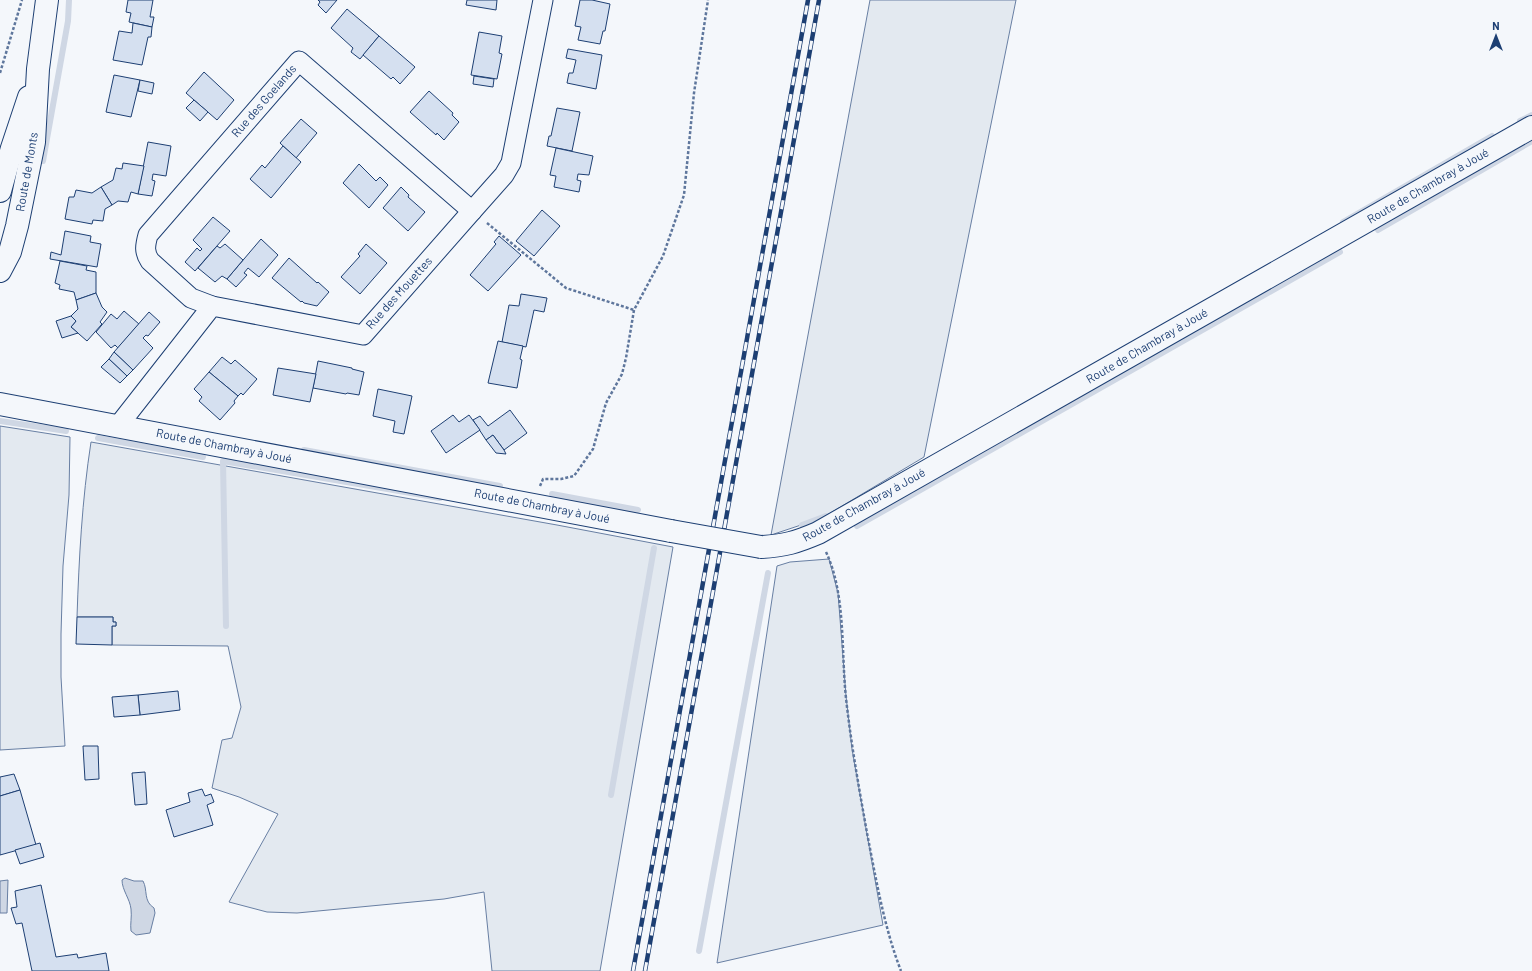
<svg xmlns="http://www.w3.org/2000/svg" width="1532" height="971" font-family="Barlow,sans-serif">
<rect width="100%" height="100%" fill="#f4f7fb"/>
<g fill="#e3e9f0" stroke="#687fa3">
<path d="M870 0H1016L924 457 822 518 771 535Z"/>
<path d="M0 426 70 437 69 495 63 566 61 634V677L65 746 0 750Z"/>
<path d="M91 442 557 525 673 547 600 971H492L484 892 444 899 297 913 267 912 229 902 278 814 239 797 212 788 222 740 232 738 241 707 228 646 112 645V626H116V622H113V617H77C79 558 82 500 91 442Z"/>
<path d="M829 559 838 593 846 696 852 749 883 925 717 963 777 566 790 562Z"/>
</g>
<g fill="#cfd7e4" stroke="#687fa3">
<path d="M125 878 134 881H143C148 890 143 901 154 908L155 913 150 933 136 935 131 931C130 924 132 917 131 909 130 899 122 890 122 880Z"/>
<path d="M8 880 7 913H0V881Z"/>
</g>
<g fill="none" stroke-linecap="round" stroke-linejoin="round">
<g stroke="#cfd7e4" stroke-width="6">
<path d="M1520 121 1532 115"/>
<path d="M43 161 68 21 69 0"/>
<path d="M1343 222 1492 136"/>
<path d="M1378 230 1532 141"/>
<path d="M0 421 66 431"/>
<path d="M98 438 203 457"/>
<path d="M304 450 500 486"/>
<path d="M552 494 638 510"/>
<path d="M802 525 826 516"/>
<path d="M857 526 1340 252"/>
<path d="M226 626 223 461 440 498"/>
<path d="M611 795 654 548"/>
<path d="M699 951 768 573"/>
</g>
</g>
<g fill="#d5e0f0" stroke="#1d3f73">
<path d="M128 0H153L150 17H154L152 27 129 22 131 13 126 12Z"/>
<path d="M318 0H337L326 13 318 5 320 2Z"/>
<path d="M467 0H497L496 10 466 5Z"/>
<path d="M580 0H592L610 4 605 31H603L600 44 578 40 581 27 575 26Z"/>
<path d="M347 9 379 36 360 59 351 52 353 48 331 28Z"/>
<path d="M133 23 152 27 151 37H148L142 65 113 60 119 31 132 33Z"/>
<path d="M479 32 502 36 499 53 502 54 497 79 471 75Z"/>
<path d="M379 36 415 67 400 84 393 77 391 79 363 55Z"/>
<path d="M568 49 602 55 596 89 567 83 569 73H573L576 60 566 58Z"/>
<path d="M204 72 234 100 217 120 186 93Z"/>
<path d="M114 75 140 80 131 117 106 112Z"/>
<path d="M474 76 494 79 493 87 473 84Z"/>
<path d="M140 80 154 83 152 94 138 91Z"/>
<path d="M429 91 453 113 452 115 459 122 444 140 437 133 436 135 410 112Z"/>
<path d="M194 100 208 112 200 121 186 108Z"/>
<path d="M557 108 580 112 572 151 547 146 549 136H551Z"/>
<path d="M301 119 317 133 296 158 280 143Z"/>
<path d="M148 142 171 146 166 176 153 174 152 180 155 181 152 196 138 194Z"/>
<path d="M283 146 301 162 271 198 250 179 262 165 265 168Z"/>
<path d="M556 148 593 156 589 175 578 174 577 180 581 181 579 192 554 187 556 176 550 175Z"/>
<path d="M123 163 144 166 138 194 131 192 128 202 118 201 112 205 101 187 113 180 116 168 122 169Z"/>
<path d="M359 164 376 181 380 177 388 185 369 208 343 183Z"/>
<path d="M101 187 112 205 105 209 103 221 93 220 92 224 65 219 69 197H74L76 190 92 193Z"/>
<path d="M401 187 409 195 408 197 425 212 408 231 383 208Z"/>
<path d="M542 210 560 226 534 256 516 241Z"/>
<path d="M213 217 230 231 195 271 185 262 197 248 200 251 202 249 193 240Z"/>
<path d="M65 231 91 236 90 242 101 244 97 267 50 259 51 252 61 255Z"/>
<path d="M499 236 521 255 488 291 470 275 496 244 494 242Z"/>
<path d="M261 239 278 255 259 277 248 268 244 273 247 275 236 287 227 279Z"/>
<path d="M225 244 243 260 227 279 222 276 215 282 198 268 217 246 220 248Z"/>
<path d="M366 244 387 263 360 294 341 277 360 256 358 254Z"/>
<path d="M289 258 317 283 318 282 329 292 317 306 304 303 302 301 301 302 272 278Z"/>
<path d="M60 261 87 266 86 270 96 272V293L76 300 74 292 59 289 60 285 55 283Z"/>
<path d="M96 293 102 307 107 312 100 322 102 324 87 341 71 327 76 321 71 316 78 309 76 300Z"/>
<path d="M521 294 547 298 544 312 534 310 526 347 502 342 509 305 519 306Z"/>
<path d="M124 311 139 324 118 348 115 345 111 348 96 332 111 314 117 319Z"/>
<path d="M149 312 160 322 148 336 146 335 143 338 153 348 133 370 114 352Z"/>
<path d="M71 316 76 321 71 327 78 333 62 338 56 321Z"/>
<path d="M498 341 523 346 520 359 522 360 517 388 488 383Z"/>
<path d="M114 352 133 370 127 376 109 359Z"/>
<path d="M222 357 231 364 235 360 257 379 243 395 241 393 238 396 209 372Z"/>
<path d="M109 359 127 376 120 383 101 367Z"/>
<path d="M318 361 352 368V369L364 372 359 395 347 393 346 394 313 388Z"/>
<path d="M278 368 316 374 310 402 273 395Z"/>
<path d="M209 372 238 396 234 401 235 403 220 420 199 401 202 397 194 389Z"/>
<path d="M378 389 412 396 404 434 393 432 395 421 373 416Z"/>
<path d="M510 410 527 433 504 450 493 435 486 440 473 420 480 416 488 426Z"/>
<path d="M453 415 459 422 469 415 480 430 446 453 431 431Z"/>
<path d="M493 435 504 450 506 454 496 453 486 440Z"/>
<path d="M77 617H113V622H116V626H112V645L76 644Z"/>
<path d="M178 691 180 710 140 715 138 695Z"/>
<path d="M138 695 140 715 114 717 112 697Z"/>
<path d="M83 746H98L99 779 85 780Z"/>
<path d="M145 772 147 804 135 805 132 773Z"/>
<path d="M14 774 20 790 0 796V777Z"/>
<path d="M202 789 205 796 211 794 214 802 207 805 213 825 174 837 166 810 190 802 188 793Z"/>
<path d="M20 790 36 845 0 855V796Z"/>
<path d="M40 843 44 857 20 864 15 850Z"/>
<path d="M41 885 56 957 77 954 78 958 106 953 109 971H32L22 923 16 924 11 908 17 907 15 891Z"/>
</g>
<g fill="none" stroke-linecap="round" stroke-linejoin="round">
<g stroke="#1d3f73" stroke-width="21">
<g id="street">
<path d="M212 306 191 298 150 261C144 252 145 246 148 235L299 61 472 211"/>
<path d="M118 426 212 306 363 335 472 211 504 175 511 163 543 0"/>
</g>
</g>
<g stroke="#1d3f73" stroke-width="24">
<g id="secondary">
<path d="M0 191 12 148 29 97"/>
<path d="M0 271 10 252 17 226 34 142 38 69 47 0"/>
<path d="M0 404 671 531"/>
<path d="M761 547C784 546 797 542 818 533L1532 127"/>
</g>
</g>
<g stroke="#5e769c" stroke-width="2.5" stroke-dasharray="3 2" stroke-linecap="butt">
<path d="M0 73 22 0"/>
<path d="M487 223 566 288 634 310"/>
<path d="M540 486 543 479H561L574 476 593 449 606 403 622 374 626 358 634 310 663 256 684 195 694 93 708 0"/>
<path d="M826 552C846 594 841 652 846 698 851 744 859 788 867 833 876 879 884 927 901 971"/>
</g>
<use href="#street" stroke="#f4f7fb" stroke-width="19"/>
<use href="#secondary" stroke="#f4f7fb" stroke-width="22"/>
<g stroke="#1d3f73" stroke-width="4.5">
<g id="rail">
<path d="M633 971 808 0"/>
<path d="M645 971 819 0"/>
</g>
</g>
<use href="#rail" stroke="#f4f7fb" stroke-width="3" stroke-dasharray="9" stroke-linecap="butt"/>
<g stroke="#1d3f73" stroke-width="24" stroke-linecap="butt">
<path id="secondary-bridge" d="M671 531 761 547"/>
</g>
<use href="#secondary-bridge" stroke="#f4f7fb" stroke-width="22"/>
</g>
<g text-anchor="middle" stroke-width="3" stroke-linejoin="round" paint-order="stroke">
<g font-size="12" fill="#1d3f73" stroke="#f4f7fb">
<text transform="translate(264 101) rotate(-49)" y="4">Rue des Goelands</text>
<text transform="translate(27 172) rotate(-80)" y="4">Route de Monts</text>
<text transform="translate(1428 186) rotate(-30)" y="4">Route de Chambray à Joué</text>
<text transform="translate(399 293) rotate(-48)" y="4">Rue des Mouettes</text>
<text transform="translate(1147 346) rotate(-30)" y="4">Route de Chambray à Joué</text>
<text transform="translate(224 446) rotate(11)" y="4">Route de Chambray à Joué</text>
<text transform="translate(864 505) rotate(-29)" y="4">Route de Chambray à Joué</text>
<text transform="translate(542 506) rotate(11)" y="4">Route de Chambray à Joué</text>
</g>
</g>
<g transform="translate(1496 36)" stroke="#f4f7fb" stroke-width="3" paint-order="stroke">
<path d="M0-3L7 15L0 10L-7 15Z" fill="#1d3f73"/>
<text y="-6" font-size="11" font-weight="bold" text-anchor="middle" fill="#1d3f73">N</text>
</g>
</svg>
